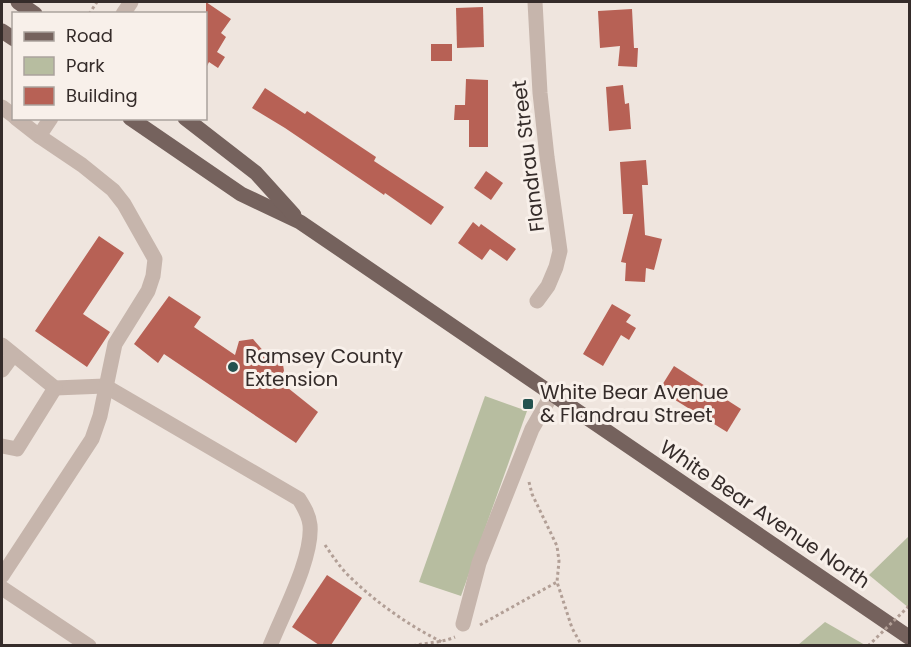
<svg xmlns="http://www.w3.org/2000/svg" width="911" height="647" font-family="Poppins,sans-serif">
<rect width="100%" height="100%" fill="#efe5de"/>
<g fill="#b7bda0">
<path d="M485 396 527 411 461 596 419 582Z"/>
<path d="M909 536V608L869 575Z"/>
<path d="M825 622 865 645H798Z"/>
</g>
<g fill="#b76155">
<path d="M206 2 231 19 221 33 226 37 217 52 225 57 218 68 209 62 206 68Z"/>
<path d="M483 7 484 47 457 48 456 8Z"/>
<path d="M632 9 634 48H638L637 67 618 66 620 46 600 48 598 11Z"/>
<rect x="431" y="44" width="21" height="17"/>
<path d="M466 79 488 80V147H469V120H454L455 105H465Z"/>
<path d="M623 85 625 104 629 103 631 129 609 131 606 87Z"/>
<path d="M265 88 305 114 307 111 376 157 374 161 444 207 431 225 385 193 384 195 285 128 252 108Z"/>
<path d="M646 160 648 185H642L645 235 662 239 654 270 646 268 645 282 625 281 626 263 621 262 633 214H623L620 162Z"/>
<path d="M486 171 503 183 491 200 474 188Z"/>
<path d="M473 222 479 227 481 224 516 249 507 261 490 249 482 260 458 243Z"/>
<path d="M99 236 124 253 83 314 110 332 87 367 35 331Z"/>
<path d="M169 296 201 317 194 327 235 355 239 341 253 339 266 354 282 358 284 371 278 380 318 412 296 443 164 354 158 363 134 344Z"/>
<path d="M612 304 631 315 626 322 636 328 629 340 621 335 603 366 583 354Z"/>
<path d="M674 366 741 409 727 432 659 390Z"/>
<path d="M327 575 362 598 331 645H319L292 627Z"/>
</g>
<g fill="none" stroke-linecap="round" stroke-linejoin="round">
<g stroke="#b29f96" stroke-width="3" stroke-dasharray="3 3" stroke-linecap="butt">
<path d="M89 14 97 2"/>
<path d="M529 482 532 494 557 546 559 561 557 582 572 628 582 646"/>
<path d="M325 545C332 555 339 566 348 575 375 602 408 625 442 642"/>
<path d="M480 625 557 582"/>
<path d="M413 646C428 642 441 643 455 637"/>
</g>
<g stroke="#c6b5ac" stroke-width="15">
<path d="M535 2 540 93 547 157 560 251 556 267 548 286 537 301"/>
<path d="M123 14 131 2"/>
<path d="M2 107 14 116"/>
<path d="M16 118 39 136"/>
<path d="M2 345 55 388 105 386 299 499C304 507 309 515 310 525 313 558 283 613 270 646"/>
<path d="M2 370 13 355"/>
<path d="M2 446 17 449 55 388"/>
<path d="M2 576 92 439 100 416 115 344 148 291 153 276 155 259 124 204 113 190 82 165 39 136 51 118"/>
<path d="M2 588 89 646"/>
<path d="M463 624 479 563 532 429 552 394"/>
</g>
<g stroke="#75625d" stroke-width="15">
<path d="M18 2 35 14"/>
<path d="M2 31 14 39"/>
<path d="M130 118 241 194 300 222 910 638"/>
<path d="M185 118 256 173 294 215"/>
</g>
<path stroke="#b29f96" stroke-width="3" stroke-dasharray="3 3" stroke-linecap="butt" d="M868 646 910 605"/>
</g>
<g fill="#24524f" stroke="#f8f0ea" stroke-width="2">
<circle cx="233" cy="367" r="6"/>
<rect x="522" y="398" width="12" height="12" rx="3"/>
</g>
<g text-anchor="middle" stroke-width="6" stroke-linejoin="round" paint-order="stroke">
<g font-size="20" fill="#352c2a" stroke="#f8f0ea">
<text transform="translate(528 156) rotate(-97)" y="7">Flandrau Street</text>
<text transform="translate(765 514) rotate(34)" y="7">White Bear Avenue North</text>
</g>
<g font-size="20" fill="#352c2a" stroke="#f8f0ea" text-anchor="start">
<text x="245" y="363">Ramsey County<tspan x="245" dy="23">Extension</tspan></text>
<text x="540" y="399">White Bear Avenue<tspan x="540" dy="23">&amp; Flandrau Street</tspan></text>
</g>
</g>
<rect width="911" height="647" fill="none" stroke="#352c2a" stroke-width="6"/>
<rect x="12" y="12" width="195" height="108" fill="#f8f0ea" stroke="#aaa29d" stroke-width="1.5"/>
<rect x="24" y="32" width="30" height="9" fill="#75625d" stroke="#aaa29d" stroke-width="1.5"/>
<text x="66" y="42" font-size="18" fill="#352c2a">Road</text>
<rect x="24" y="57" width="30" height="18" fill="#b7bda0" stroke="#aaa29d" stroke-width="1.5"/>
<text x="66" y="72" font-size="18" fill="#352c2a">Park</text>
<rect x="24" y="87" width="30" height="18" fill="#b76155" stroke="#aaa29d" stroke-width="1.5"/>
<text x="66" y="102" font-size="18" fill="#352c2a">Building</text>
</svg>
